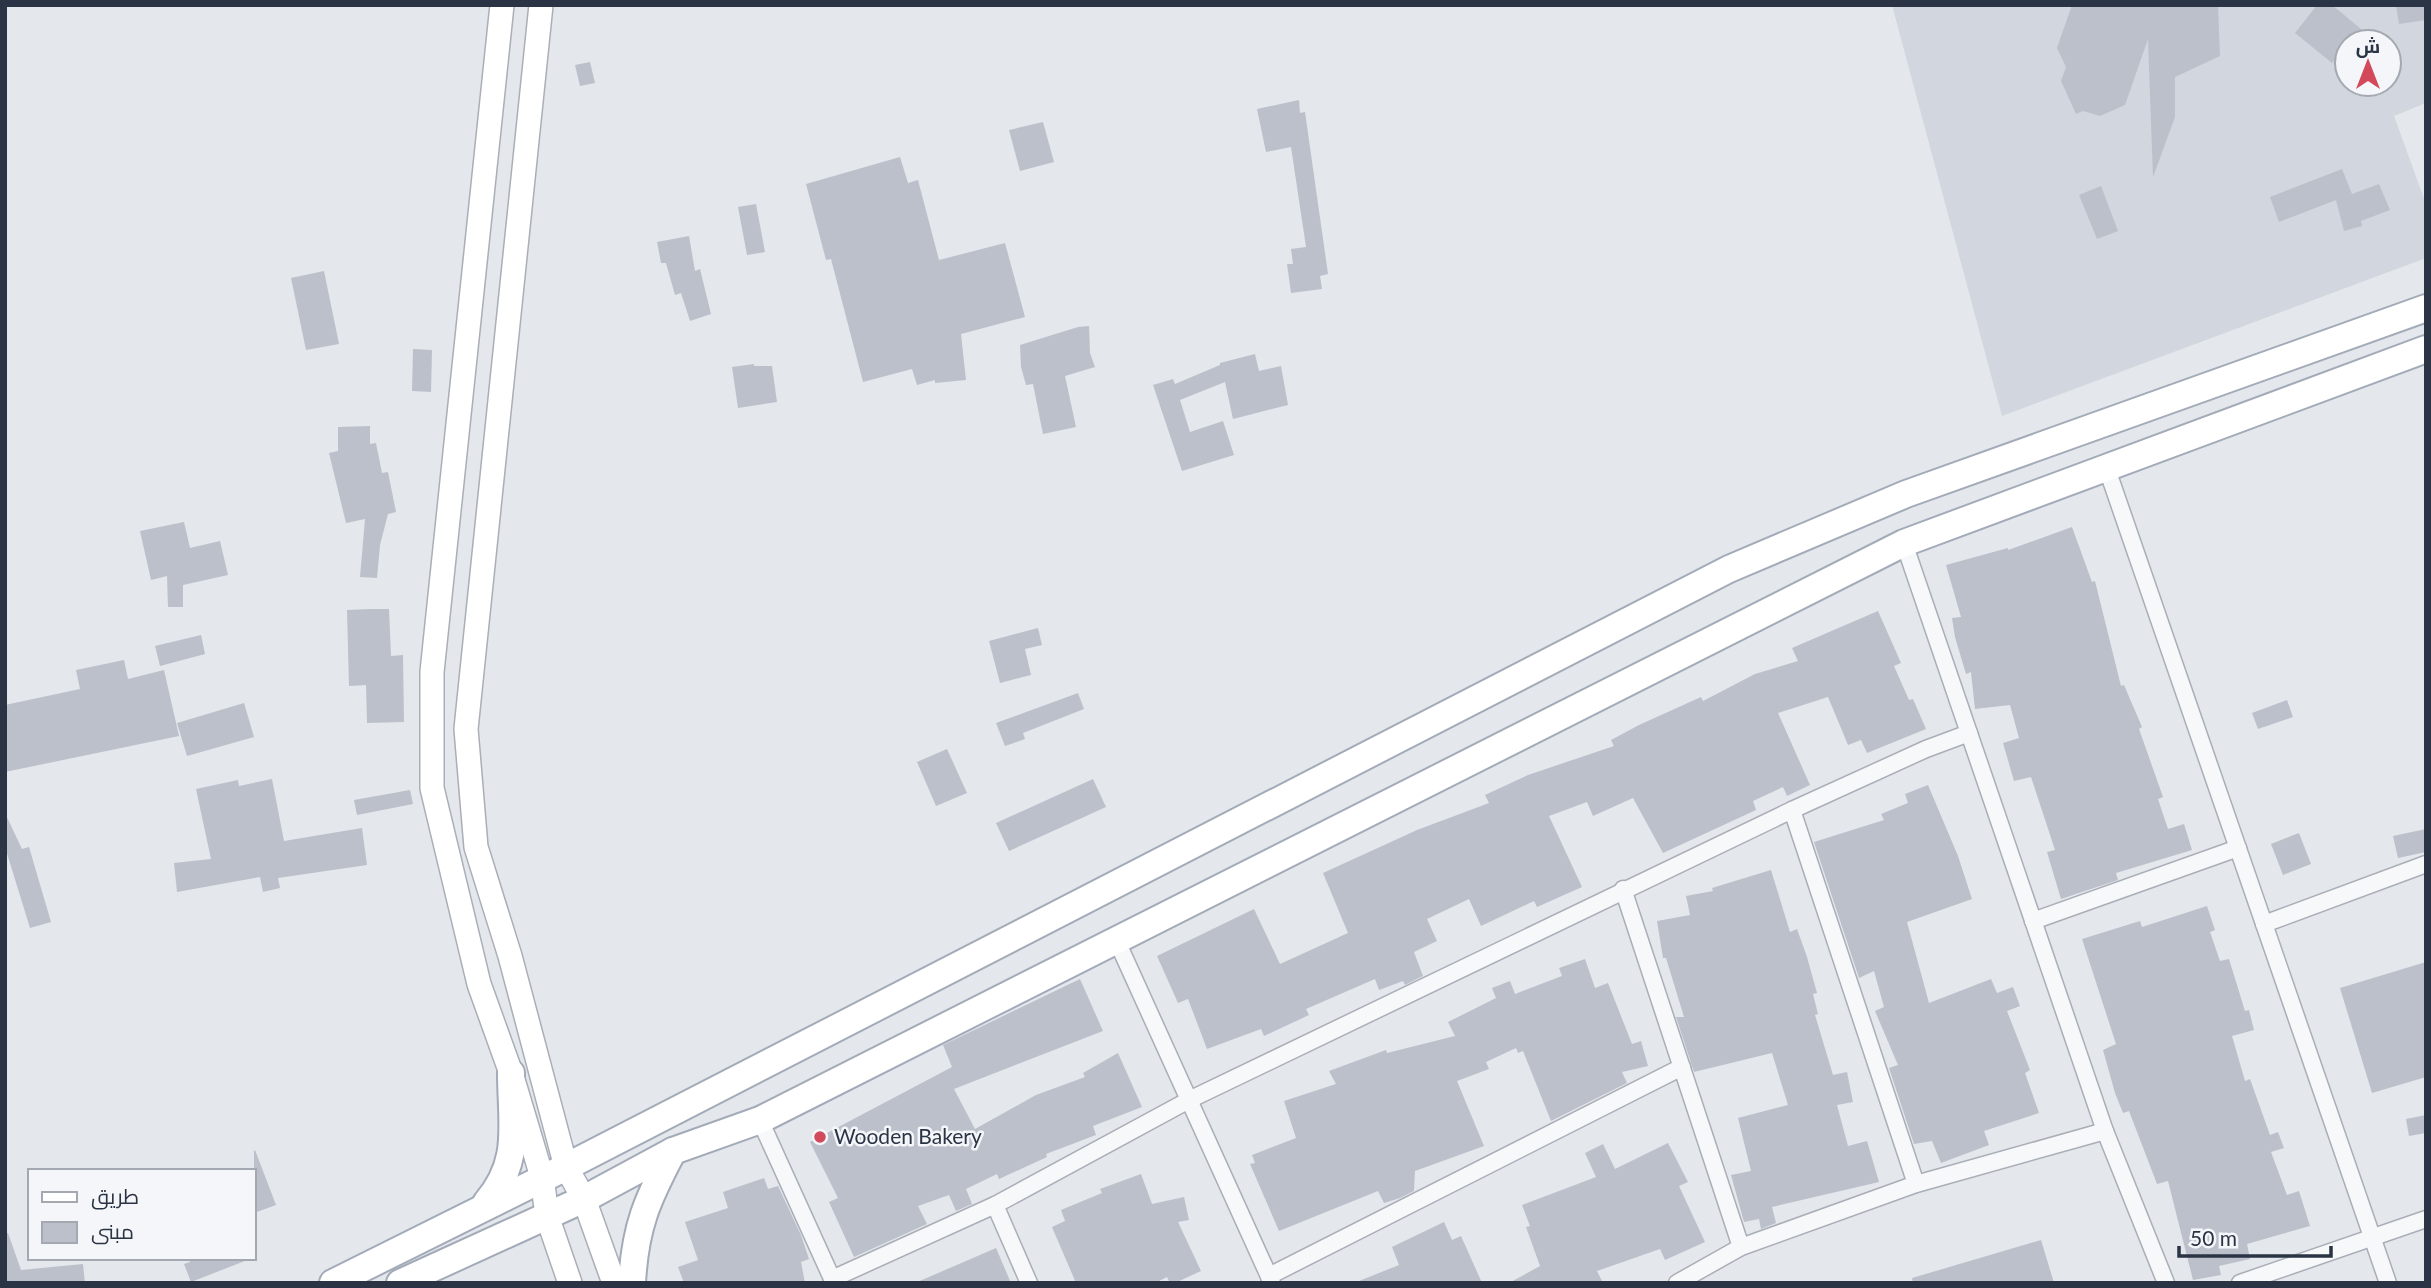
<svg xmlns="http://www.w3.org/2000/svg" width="2431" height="1288" font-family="Lato,Cairo,sans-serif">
<rect width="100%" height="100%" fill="#e4e7ec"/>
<path fill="#d2d6de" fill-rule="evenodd" d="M1892 5H2426V103L2394 116 2426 204V258L2002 416ZM2347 42H2389V84H2347Z"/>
<g fill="#bbc0ca">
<path d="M2072 5H2218L2220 56 2175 77V117L2153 177 2148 39 2125 105 2100 116 2083 111 2076 114 2061 81 2066 67 2057 48Z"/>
<path d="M2317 5H2332L2361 29 2332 63 2295 33Z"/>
<path d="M2396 5H2426V20L2399 24Z"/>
<path d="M590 62 595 83 580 86 575 65Z"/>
<path d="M1299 100 1300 113 1305 112 1328 274 1320 276 1322 289 1291 293 1287 264H1293L1291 249 1306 247 1291 147 1266 152 1257 109Z"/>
<path d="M1043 122 1054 162 1020 171 1009 130Z"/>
<path d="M900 157 908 183 918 180 939 260 1005 243 1025 317 961 334 966 380 935 383V380L917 385 912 369 863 382 831 259 826 260 806 184Z"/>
<path d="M2342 169 2352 194 2379 184 2390 210 2361 221 2362 226 2344 231 2336 200 2279 222 2270 197Z"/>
<path d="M2101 186 2118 231 2097 239 2079 195Z"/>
<path d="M756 204 765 252 747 255 738 207Z"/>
<path d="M689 236 695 271 700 269 711 314 690 321 681 293 675 295 666 263H661L657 242Z"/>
<path d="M324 271 339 344 306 350 291 278Z"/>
<path d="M1089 326 1090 353 1095 367 1065 376 1076 427 1043 434 1033 384 1026 385 1021 367 1020 345 1078 327Z"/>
<path d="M413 349 432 350 431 392 412 391Z"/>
<path d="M1255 354 1259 371 1281 366 1288 405 1233 419 1225 382 1180 400 1190 432 1223 421 1234 455 1182 471 1153 385 1173 379 1175 384 1220 365V363Z"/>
<path d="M754 364V366H772L777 402 738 408 732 367Z"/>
<path d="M370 426V444L376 443 382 473 388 472 396 512 388 514 380 545 377 578 360 577 365 519 346 523 329 453 338 451V427Z"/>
<path d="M184 522 190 548 220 541 228 575 183 585V607H168L167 576 151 580 140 531Z"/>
<path d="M2072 527 2092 582 2095 581 2121 686 2124 685 2142 727 2139 729 2163 797 2158 799 2168 829 2184 824 2192 850 2116 873 2118 880 2061 899 2047 852 2055 850 2031 777 2014 781 2003 743 2019 738 2010 705 1975 709 1971 672 1966 674 1955 637 1952 618 1961 617 1946 565 2008 548V550Z"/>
<path d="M370 609H389L391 656 403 655 404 722 367 723 366 685 349 686 347 610Z"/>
<path d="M1878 611 1901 663 1894 666 1909 700 1913 699 1926 729 1867 753 1861 740 1848 745 1828 697 1778 713 1810 785 1787 796 1783 787 1753 801 1756 810 1663 853 1633 798 1593 816 1587 802 1549 816 1582 887 1537 907 1534 901 1481 926 1469 899 1427 919 1437 941 1414 952 1423 976 1405 985 1403 981 1379 990 1375 979 1306 1009 1309 1015 1264 1036 1261 1029 1207 1049 1188 999 1178 1003 1157 956 1254 909 1280 964 1348 933 1323 873 1417 830 1489 803 1485 795 1528 775 1614 746 1611 740 1639 725 1701 697 1703 701 1755 674 1798 661 1792 648Z"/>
<path d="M1038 628 1042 645 1025 649 1031 675 1000 683 989 641Z"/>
<path d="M201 635 205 654 160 666 155 646Z"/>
<path d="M124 660 128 679 164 670 179 736 5 772V705L80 689 76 670Z"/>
<path d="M1078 693 1084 709 1023 733 1025 739 1005 746 996 723Z"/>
<path d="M2287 700 2293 717 2258 729 2252 713Z"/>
<path d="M244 703 254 737 187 756 177 723Z"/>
<path d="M947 749 967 793 936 806 917 762Z"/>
<path d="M272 779 284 841 362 828 367 865 278 878 280 888 263 892 260 877 177 892 174 863 211 859 196 789 238 780 239 786Z"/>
<path d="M1093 779 1106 807 1009 851 996 823Z"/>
<path d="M1928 785 1958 856 1972 899 1907 922 1929 1003 1991 979 1997 993 2013 987 2020 1006 2007 1011 2030 1070 2025 1073 2039 1113 1984 1131 1989 1145 1941 1163 1932 1141 1914 1144 1889 1068 1898 1065 1875 1011 1884 1007 1874 971 1859 978 1814 842 1884 820 1881 814 1908 803 1905 794Z"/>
<path d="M410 790 413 804 357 815 354 800Z"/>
<path d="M5 813 22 849 29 847 51 922 30 928 5 847Z"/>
<path d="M2426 829V852L2398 858 2393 836Z"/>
<path d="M2299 833 2311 864 2283 875 2271 844Z"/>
<path d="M1771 870 1790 932 1797 929 1807 957 1817 993 1813 994 1818 1014 1815 1015 1833 1075 1847 1072 1853 1102 1837 1105 1848 1146 1867 1141 1879 1182 1772 1207 1776 1223 1761 1229 1759 1219 1744 1222 1731 1175 1751 1171 1738 1118 1788 1105 1772 1053 1694 1072 1676 1017H1684L1666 958H1663L1657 921 1690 915 1686 896 1713 891 1712 888Z"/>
<path d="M2207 906 2215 930 2210 932 2220 961 2229 959 2245 1011 2249 1010 2254 1030 2232 1036 2245 1081 2250 1079 2270 1135 2278 1132 2284 1148 2271 1152 2287 1195 2299 1191 2310 1226 2247 1244 2250 1259 2219 1266 2221 1275 2193 1280 2168 1181 2157 1184 2129 1111 2123 1113 2115 1093 2103 1050 2116 1044 2082 939 2140 921 2142 927Z"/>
<path d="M1585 959 1595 988 1608 983 1632 1044 1641 1041 1648 1066 1622 1072 1627 1083 1551 1121 1523 1051 1518 1053 1516 1048 1486 1062 1489 1069 1457 1081 1484 1146 1415 1171 1414 1191 1400 1198 1384 1203 1378 1191 1279 1231 1250 1164 1255 1163 1252 1155 1296 1138 1284 1101 1336 1084 1329 1071 1386 1050 1387 1053 1455 1036 1448 1022 1496 998 1492 988 1510 981 1515 994 1562 976 1559 968Z"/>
<path d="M2426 962V1077L2372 1093 2340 988Z"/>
<path d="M1080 979 1103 1031 954 1089 975 1129 1036 1095 1085 1077 1083 1073 1118 1053 1142 1107 1093 1126 1096 1135 1046 1154 1047 1157 999 1179 997 1174 966 1189 972 1204 956 1211 949 1195 918 1206 927 1224 854 1257 829 1202 838 1198 810 1142 952 1067 943 1045Z"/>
<path d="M2426 1115V1133L2409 1136 2406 1119Z"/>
<path d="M1668 1143 1688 1182 1679 1186 1705 1242 1665 1260 1660 1249 1597 1271 1603 1283H1509L1540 1266 1526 1227 1530 1226 1522 1205 1596 1177 1585 1153 1603 1144 1615 1169Z"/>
<path d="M255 1150 276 1205 254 1213V1151Z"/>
<path d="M1141 1174 1152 1204 1184 1197 1189 1220 1178 1222 1201 1271 1175 1283H1170L1167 1277 1155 1283H1076L1052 1227 1065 1221 1061 1210 1102 1193 1100 1189Z"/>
<path d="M764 1178 768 1189 778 1186 801 1235 809 1259 801 1262 805 1283H684L678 1267 698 1260 685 1222 728 1208 723 1192Z"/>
<path d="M1444 1222 1452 1240 1461 1236 1482 1283H1354L1399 1265 1392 1247Z"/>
<path d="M5 1233H8L21 1270 83 1264 85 1283H5Z"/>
<path d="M2041 1240 2054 1283H1913L1912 1278Z"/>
<path d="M996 1248 1011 1283H915Z"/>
<path d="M189 1258H250V1259L191 1282 184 1264 190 1262Z"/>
</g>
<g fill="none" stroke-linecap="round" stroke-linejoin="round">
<g stroke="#a9aeb7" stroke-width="19">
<g id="street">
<path d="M2107 469 2388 1283"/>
<path d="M1904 543 2105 1131 2166 1283"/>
<path d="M1792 810 1926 749 1969 733"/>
<path d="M1623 889 1741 1247"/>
<path d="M2033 921 2238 848"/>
<path d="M2264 924 2426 864"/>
<path d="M1116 939 1272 1283"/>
<path d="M760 1120 834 1283"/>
<path d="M1269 1276 1682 1067"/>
<path d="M832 1279 995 1205"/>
<path d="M1029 1283 995 1205 1189 1100 1792 810 1916 1184"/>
<path d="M1677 1283 1741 1247 1916 1184 2105 1131"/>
<path d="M2240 1283 2426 1219"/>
</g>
</g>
<g stroke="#a9aeb7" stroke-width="26">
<g id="secondary">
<path d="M502 5 432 672V788L479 984 511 1073 542 1177 547 1216 570 1283"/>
<path d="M541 5 466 729 476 847 510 956 566 1167 584 1199 614 1283"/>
</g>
</g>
<g stroke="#a3abb8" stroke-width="30">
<g id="primary">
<path d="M486 1203C522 1161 511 1125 511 1073"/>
<path d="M333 1283 566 1167 1729 569 1906 494 2426 308"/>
<path d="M400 1283 584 1199 673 1151 760 1120 1904 543 2426 349"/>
<path d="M632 1283C635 1227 647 1200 673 1151"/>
</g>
</g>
<use href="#street" stroke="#f7f8fa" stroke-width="16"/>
<use href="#secondary" stroke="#fff" stroke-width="23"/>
<use href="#primary" stroke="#fff" stroke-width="26"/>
</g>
<circle fill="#d1495b" stroke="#f4f6f9" stroke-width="2.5" cx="820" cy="1137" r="7"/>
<g text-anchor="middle" stroke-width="5" stroke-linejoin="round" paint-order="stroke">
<g font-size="21" fill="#2b3445" stroke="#f4f6f9" text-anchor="start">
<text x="834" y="1144">Wooden Bakery</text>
</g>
</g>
<rect width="2431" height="1288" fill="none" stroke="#2b3445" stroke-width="14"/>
<rect x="28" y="1169" width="228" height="91" fill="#f4f6f9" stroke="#a4a8b1" stroke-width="2"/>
<rect x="42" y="1192" width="35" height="10" fill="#ffffff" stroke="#a4a8b1" stroke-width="2"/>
<text x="91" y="1204" font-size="21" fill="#2b3445">طريق</text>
<rect x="42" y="1222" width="35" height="21" fill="#bbc0ca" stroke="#a4a8b1" stroke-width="2"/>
<text x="91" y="1239" font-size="21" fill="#2b3445">مبنى</text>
<g transform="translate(2368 63)"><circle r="33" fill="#f4f6f9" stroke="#a4a8b1" stroke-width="2"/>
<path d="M0-5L12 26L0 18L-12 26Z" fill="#d1495b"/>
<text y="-10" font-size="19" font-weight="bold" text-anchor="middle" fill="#2b3445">ش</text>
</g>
<path d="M2179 1246v10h152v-10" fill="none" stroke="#2b3445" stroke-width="3.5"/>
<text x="2190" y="1246" font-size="21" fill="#2b3445" stroke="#f4f6f9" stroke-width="5" paint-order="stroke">50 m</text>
</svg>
